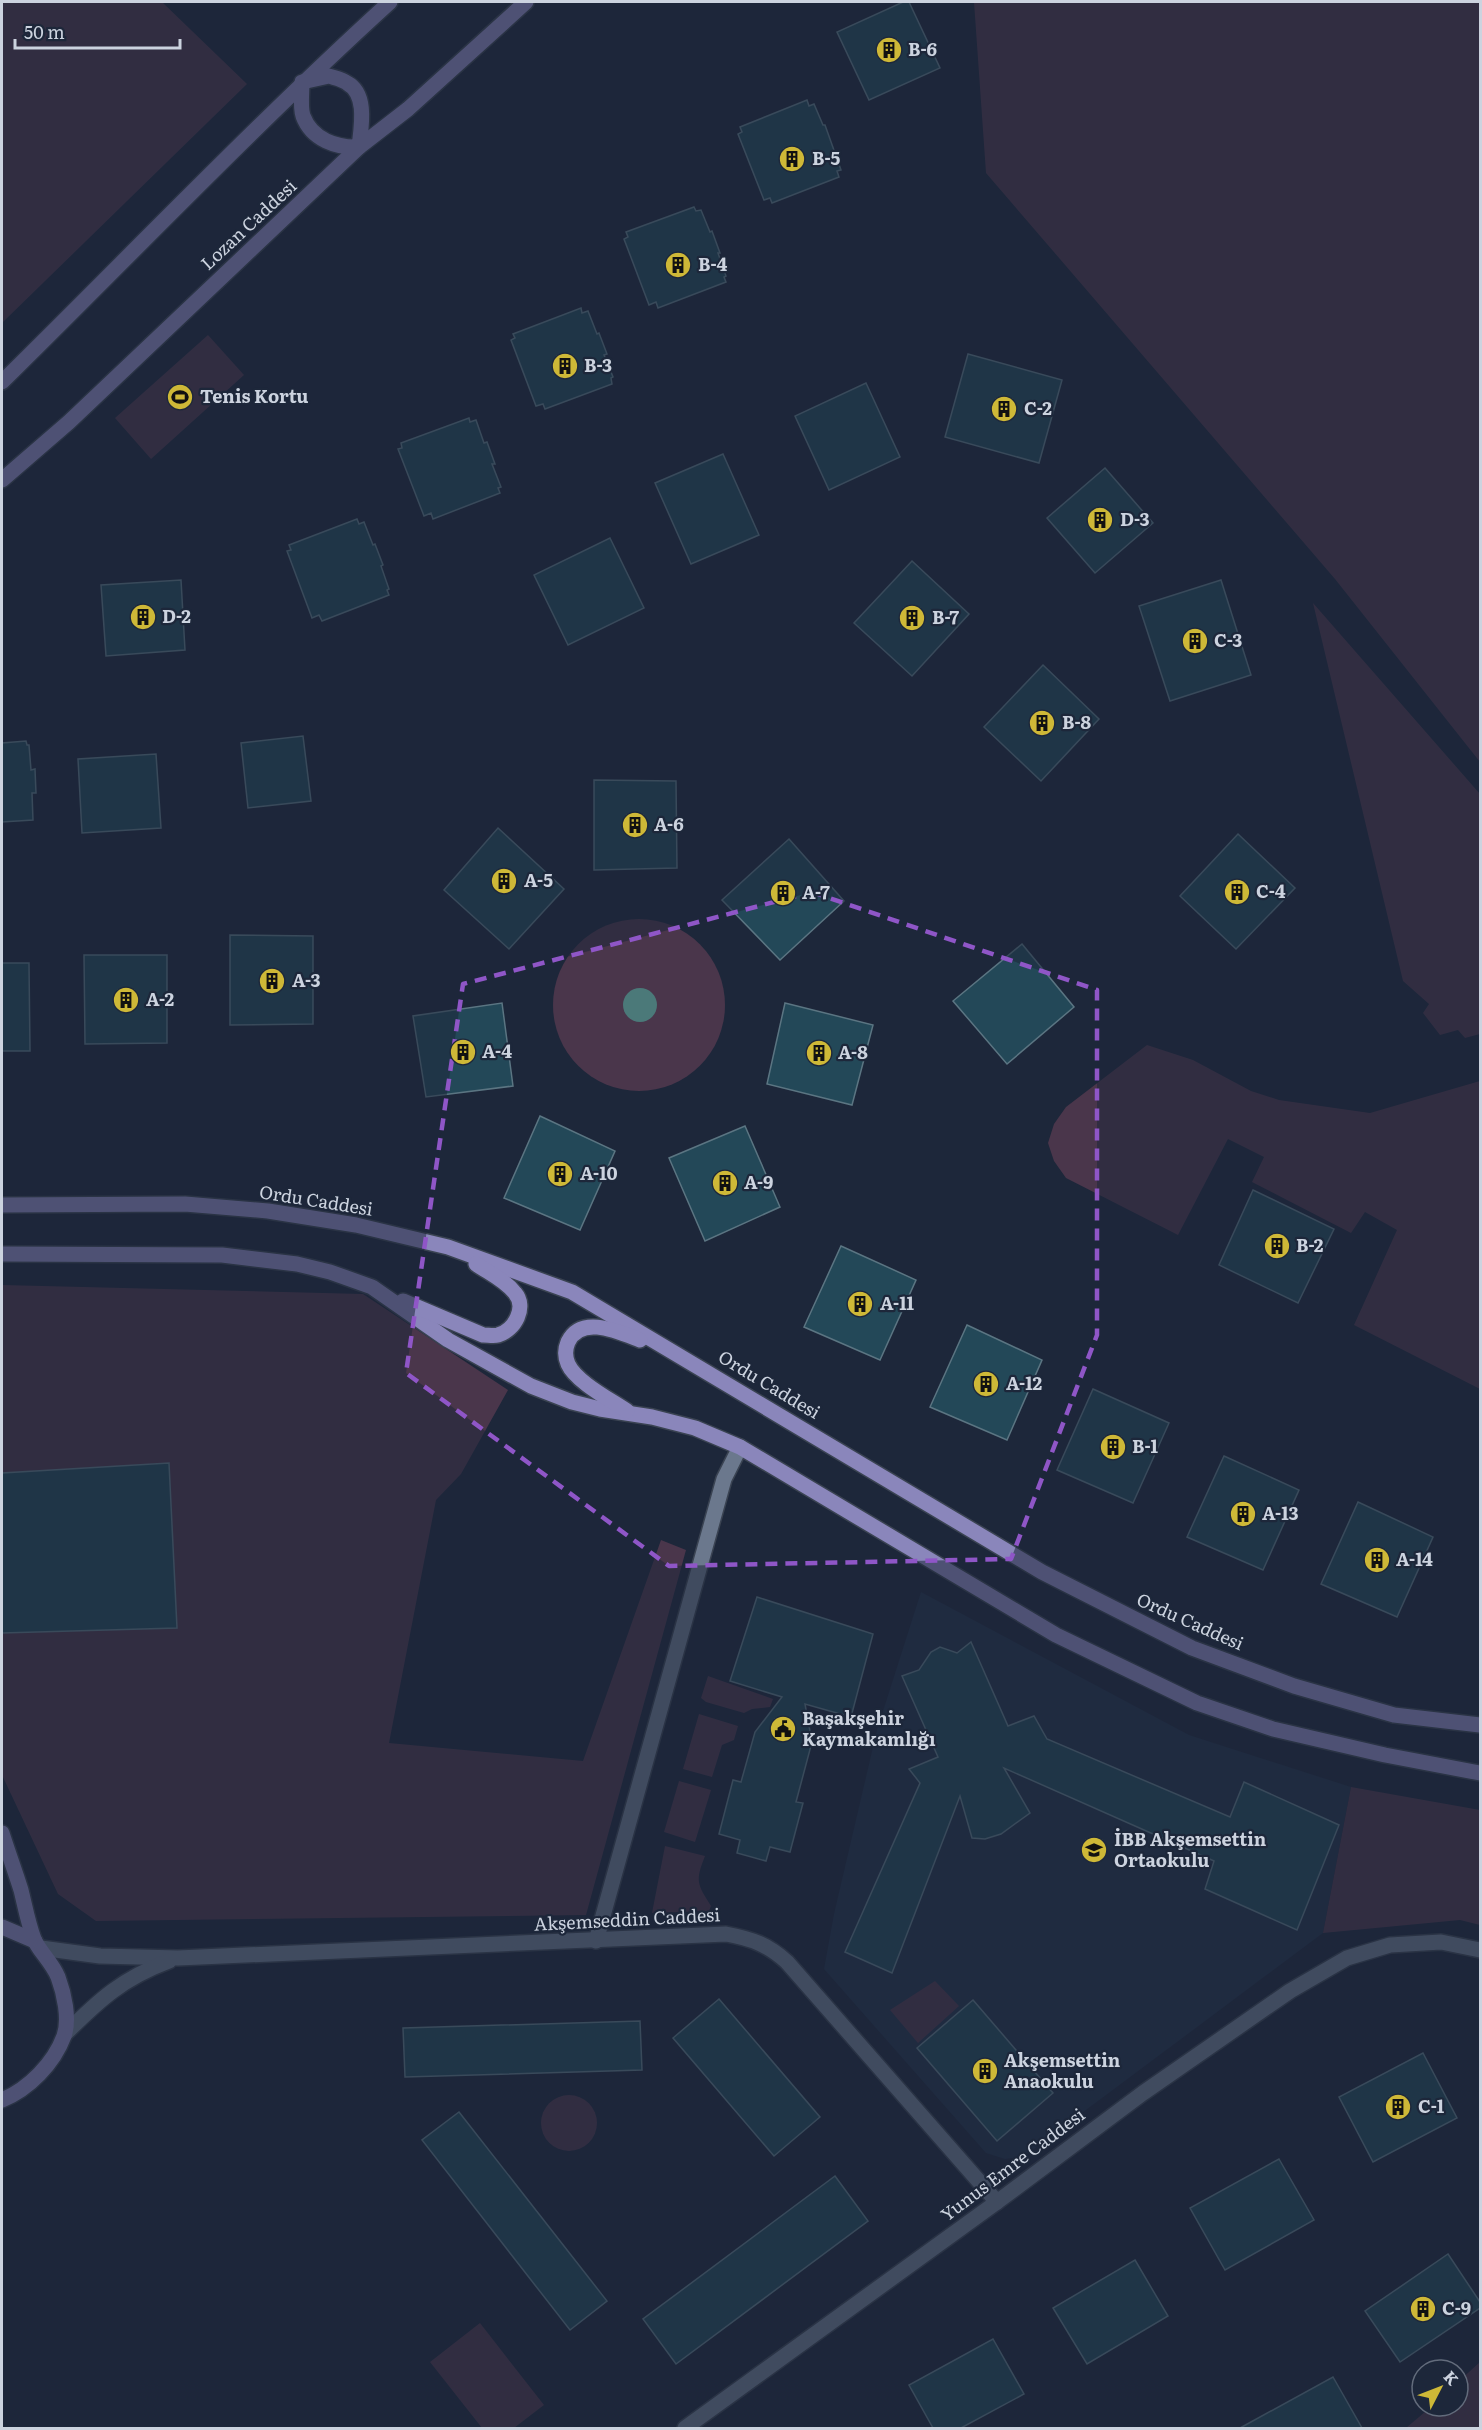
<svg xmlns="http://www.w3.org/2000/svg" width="1482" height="2430" font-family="Literata,serif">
<rect width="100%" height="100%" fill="#1d273a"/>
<path fill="#233148" d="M921 1592 1189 1735 1351 1787 1323 1933 1023 2157 1005 2159 986 2153 824 1969 834 1914 877 1730Z"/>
<g fill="#4a364b">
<path d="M2 2H162L247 84 2 323Z"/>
<path d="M974 2H1480V762L1335 579 986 173Z"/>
<path d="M208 335 244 375 151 459 115 418Z"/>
<path d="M1313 603 1480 794V1034L1465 1038 1458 1030 1440 1035 1423 1013 1429 1004 1403 981Z"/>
<circle cx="639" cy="1005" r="86"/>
<path d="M1147 1045 1193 1060 1251 1091 1279 1100 1370 1113 1480 1081V1389L1354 1325 1397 1230 1365 1212 1351 1233 1252 1182 1264 1157 1228 1139 1178 1235 1066 1178 1054 1161 1048 1143 1054 1124 1066 1107Z"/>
<path d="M2 1285 363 1294 508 1390 461 1474 436 1500 389 1743 583 1761 661 1540 686 1550 586 1915 96 1921 58 1894 2 1775Z"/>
<path d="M708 1676 773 1699 770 1707 752 1709 744 1713 706 1702 701 1698Z"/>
<path d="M699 1714 738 1726 734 1740 722 1745 712 1777 683 1769Z"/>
<path d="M679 1781 711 1790 695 1842 664 1832Z"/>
<path d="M1351 1787 1480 1810V1925L1460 1920 1323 1933Z"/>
<path d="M665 1846 705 1856C695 1881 697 1884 711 1906L709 1911 652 1913Z"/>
<path d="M935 1981 959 2006 918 2043 890 2010Z"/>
<circle cx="569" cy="2123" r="28"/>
<path d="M480 2323 544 2405 514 2428H482L430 2362Z"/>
<path d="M1480 2362V2428H1406L1432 2406H1458V2382Z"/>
</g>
<circle fill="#4b7979" cx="640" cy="1005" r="17"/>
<g fill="#234858" stroke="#5b7582" stroke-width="1.5">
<path d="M903 2H909L940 68 869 100 837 32Z"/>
<path d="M807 100 809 106 814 104 823 125H825L841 170 837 171 839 177 772 203 770 198 764 200 738 134 742 132 740 127Z"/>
<path d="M694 207 696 211 701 210 710 232 712 231 720 253H718L726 276 724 277 726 282 658 308 656 302 649 305 624 239 628 237 626 232Z"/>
<path d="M581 308 582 313 588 311 597 334 599 333 607 354 604 355 613 377 611 378 612 384 545 409 543 404 536 406 511 340 515 338 513 334Z"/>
<path d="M968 354 1062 380 1039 463 945 437Z"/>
<path d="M866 383 900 457 829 490 795 416Z"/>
<path d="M469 418 470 422 476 420 484 443 487 442 495 464H492L501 487 498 488 500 493 433 519 431 513 424 516 398 449 402 448 401 443Z"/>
<path d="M723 454 759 535 691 564 655 483Z"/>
<path d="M1105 468 1153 523 1095 573 1047 518Z"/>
<path d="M357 519 359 524 364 522 373 545 375 544 383 565 381 566 389 589 387 590 389 595 322 621 319 615 312 618 287 551 291 550 289 545Z"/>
<path d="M610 538 644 608 568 645 534 575Z"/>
<path d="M912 561 969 614 912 676 854 623Z"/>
<path d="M181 580 185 650 106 656 101 585Z"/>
<path d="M1221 580 1251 675 1170 701 1139 606Z"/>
<path d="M1043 665 1099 719 1041 781 984 727Z"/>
<path d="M303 736 311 801 248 808 241 743Z"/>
<path d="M26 741 27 745H29L31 770 35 769 36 793H32L33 820 2 822V743Z"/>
<path d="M156 754 161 828 82 833 78 759Z"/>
<path d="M594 780 676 781 677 868 594 870Z"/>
<path d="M498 828 564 889 509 949 444 890Z"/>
<path d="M1238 834 1295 888 1236 949 1180 896Z"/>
<path d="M789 839 844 901 780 960 722 900Z"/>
<path d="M230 935 313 936V1024L230 1025Z"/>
<path d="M1022 944 1074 1007 1007 1064 953 1001Z"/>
<path d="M84 955H167V1043L85 1044Z"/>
<path d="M2 963H29L30 1051H2Z"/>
<path d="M502 1003 513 1086 426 1097 413 1016Z"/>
<path d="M785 1003 873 1025 852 1105 767 1084Z"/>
<path d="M540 1116 615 1151 580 1230 504 1198Z"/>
<path d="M745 1126 780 1207 705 1241 669 1158Z"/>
<path d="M1253 1190 1334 1229 1298 1303 1219 1265Z"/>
<path d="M841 1246 916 1280 880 1360 804 1327Z"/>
<path d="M967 1325 1042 1360 1007 1440 930 1407Z"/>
<path d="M1093 1389 1169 1423 1133 1503 1057 1470Z"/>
<path d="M1224 1456 1299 1490 1263 1570 1187 1537Z"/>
<path d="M169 1463 177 1628 2 1633V1473Z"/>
<path d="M1358 1502 1433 1537 1397 1617 1321 1584Z"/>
<path d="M757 1597 873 1634 851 1717 805 1704 812 1742 796 1802 803 1803 790 1852 770 1847 766 1861 737 1853 740 1840 719 1834 733 1780 741 1782 755 1732 782 1697 730 1681Z"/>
<path d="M971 1642 1008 1726 1034 1716 1047 1739 1230 1817 1244 1782 1339 1825 1297 1930 1205 1889 1214 1861 1004 1768 1030 1813 1001 1834 985 1839 972 1838 960 1796 892 1973 845 1952 920 1783 909 1769 938 1757 902 1676 919 1670 931 1652 940 1647 957 1653Z"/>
<path d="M719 1999 820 2117 774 2156 673 2038Z"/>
<path d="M973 2000 1053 2093 997 2141 917 2048Z"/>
<path d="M640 2021 642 2070 405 2077 403 2028Z"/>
<path d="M1423 2053 1457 2118 1373 2162 1339 2097Z"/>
<path d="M459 2112 607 2301 570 2330 422 2140Z"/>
<path d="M1279 2159 1314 2220 1225 2270 1190 2208Z"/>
<path d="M835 2176 868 2221 676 2364 643 2319Z"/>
<path d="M1448 2254 1480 2302V2308L1400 2362 1365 2311Z"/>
<path d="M1135 2260 1168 2316 1087 2364 1053 2308Z"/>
<path d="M993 2339 1024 2394 961 2428H933L909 2385Z"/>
<path d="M1333 2377 1362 2428H1240Z"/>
</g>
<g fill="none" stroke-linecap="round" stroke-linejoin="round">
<g stroke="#3a4352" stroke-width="18">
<path id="street" d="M596 1941 724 1479 740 1447"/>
</g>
<g stroke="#3a4352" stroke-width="18">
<g id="secondary">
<path d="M41 1948 100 1956 178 1958 726 1934C752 1939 767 1944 787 1962L997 2202"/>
<path d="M65 2034C99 2000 123 1978 169 1961"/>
<path d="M685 2428 997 2202 1143 2093 1290 1991 1347 1958 1390 1945 1441 1942 1480 1950"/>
</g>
</g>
<g stroke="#3a4352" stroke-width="18">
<g id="primary">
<path d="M329 76C335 78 342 79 347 83 368 94 361 128 359 147 337 148 312 140 303 116 300 107 302 92 302 82Z"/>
<path d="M2 382C131 255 256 124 390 2"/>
<path d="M2 480 69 422 359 147 408 109 526 2"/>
<path d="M2 1205 185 1204 268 1211 356 1225 448 1247 572 1292 1042 1572 1192 1648 1294 1686 1394 1715 1480 1725"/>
<path d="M2 1254 222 1255 297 1264 330 1272 372 1287 448 1340 531 1386 572 1402 600 1409 652 1417 695 1428 740 1447 1056 1635 1197 1703 1273 1729 1385 1755 1480 1773"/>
<path d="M403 1301 483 1335C488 1335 494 1336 498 1335 515 1330 527 1307 515 1293 505 1280 489 1273 476 1264"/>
<path d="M627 1411C611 1400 576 1382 568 1364 565 1357 565 1349 568 1342 581 1314 619 1332 640 1340"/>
<path d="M2 1833C8 1852 15 1871 21 1890 25 1906 28 1923 34 1939 38 1950 52 1962 58 1977 64 1993 70 2019 64 2036 54 2063 29 2089 2 2100"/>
<path d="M2 1927 35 1941"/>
</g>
</g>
<use href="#street" stroke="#6b788d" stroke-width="15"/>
<use href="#secondary" stroke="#6b788d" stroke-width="15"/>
<use href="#primary" stroke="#8a86bb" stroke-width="15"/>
</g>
<path d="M0 0H1482V2430H0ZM812 892 1097 990V1335L1011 1559 669 1566 406 1373 463 984Z" fill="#1d273a" fill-opacity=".55" fill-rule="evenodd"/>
<path fill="none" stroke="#8f56c7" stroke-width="4.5" stroke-dasharray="12 8" stroke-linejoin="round" d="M812 892 1097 990V1335L1011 1559 669 1566 406 1373 463 984Z"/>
<defs>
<g id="building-disc" transform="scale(1.35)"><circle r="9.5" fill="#ceb837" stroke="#1d273a"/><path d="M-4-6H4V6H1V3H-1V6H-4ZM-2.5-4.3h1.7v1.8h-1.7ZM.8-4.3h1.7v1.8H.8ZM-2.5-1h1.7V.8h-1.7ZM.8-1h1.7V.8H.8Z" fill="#111"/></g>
<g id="stadium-disc" transform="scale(1.35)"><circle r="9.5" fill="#ceb837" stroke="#1d273a"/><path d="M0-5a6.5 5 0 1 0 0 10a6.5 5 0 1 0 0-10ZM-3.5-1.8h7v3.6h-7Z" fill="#111"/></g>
<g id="civic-disc" transform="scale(1.35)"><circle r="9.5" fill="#ceb837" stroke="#1d273a"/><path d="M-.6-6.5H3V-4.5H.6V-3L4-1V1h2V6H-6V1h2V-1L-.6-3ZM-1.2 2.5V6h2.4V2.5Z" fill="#111"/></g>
<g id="school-disc" transform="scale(1.35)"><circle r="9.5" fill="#ceb837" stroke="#1d273a"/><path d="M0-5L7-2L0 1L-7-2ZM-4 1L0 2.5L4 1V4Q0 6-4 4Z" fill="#111"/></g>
</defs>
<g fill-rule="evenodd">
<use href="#building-disc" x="889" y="50"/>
<use href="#building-disc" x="792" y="159"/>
<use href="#building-disc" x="678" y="265"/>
<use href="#building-disc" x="565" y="366"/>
<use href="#stadium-disc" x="180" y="397"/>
<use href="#building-disc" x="1004" y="409"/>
<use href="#building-disc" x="1100" y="520"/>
<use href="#building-disc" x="143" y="617"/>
<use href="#building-disc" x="912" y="618"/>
<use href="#building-disc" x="1195" y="641"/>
<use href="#building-disc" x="1042" y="723"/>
<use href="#building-disc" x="635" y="825"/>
<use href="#building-disc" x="504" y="881"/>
<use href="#building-disc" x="1237" y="892"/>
<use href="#building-disc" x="783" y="893"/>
<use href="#building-disc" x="272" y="981"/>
<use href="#building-disc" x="126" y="1000"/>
<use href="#building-disc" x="463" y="1052"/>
<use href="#building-disc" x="819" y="1053"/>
<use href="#building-disc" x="560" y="1174"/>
<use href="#building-disc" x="725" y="1183"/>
<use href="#building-disc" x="1277" y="1246"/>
<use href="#building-disc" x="860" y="1304"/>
<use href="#building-disc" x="986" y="1384"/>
<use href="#building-disc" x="1113" y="1447"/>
<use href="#building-disc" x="1243" y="1514"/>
<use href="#building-disc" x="1377" y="1560"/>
<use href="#civic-disc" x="783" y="1729"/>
<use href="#school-disc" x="1094" y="1850"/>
<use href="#building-disc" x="985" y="2071"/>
<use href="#building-disc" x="1398" y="2107"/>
<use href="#building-disc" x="1423" y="2309"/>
</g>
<g text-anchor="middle" stroke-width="4.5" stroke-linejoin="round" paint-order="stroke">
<g font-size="18" font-weight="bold" fill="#ccd3df" stroke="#1d273a" text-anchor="start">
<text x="908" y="56">B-6</text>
<text x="812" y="165">B-5</text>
<text x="698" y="271">B-4</text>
<text x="584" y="372">B-3</text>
<text x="200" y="403">Tenis Kortu</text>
<text x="1024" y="415">C-2</text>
<text x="1120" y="526">D-3</text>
<text x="162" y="623">D-2</text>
<text x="932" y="624">B-7</text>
<text x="1214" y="647">C-3</text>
<text x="1062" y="729">B-8</text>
<text x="654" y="831">A-6</text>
<text x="524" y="887">A-5</text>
<text x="1256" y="898">C-4</text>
<text x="802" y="899">A-7</text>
<text x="292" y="987">A-3</text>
<text x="146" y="1006">A-2</text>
<text x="482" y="1058">A-4</text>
<text x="838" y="1059">A-8</text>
<text x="580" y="1180">A-10</text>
<text x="744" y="1189">A-9</text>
<text x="1296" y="1252">B-2</text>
<text x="880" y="1310">A-11</text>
<text x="1006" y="1390">A-12</text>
<text x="1132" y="1453">B-1</text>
<text x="1262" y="1520">A-13</text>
<text x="1396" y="1566">A-14</text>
<text x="802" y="1725">Başakşehir<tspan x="802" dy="21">Kaymakamlığı</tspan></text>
<text x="1114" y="1846">İBB Akşemsettin<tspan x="1114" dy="21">Ortaokulu</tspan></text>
<text x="1004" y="2067">Akşemsettin<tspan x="1004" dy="21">Anaokulu</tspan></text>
<text x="1418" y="2113">C-1</text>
<text x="1442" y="2315">C-9</text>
</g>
<g font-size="18" fill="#ccd3df" stroke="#1d273a">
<text transform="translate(249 225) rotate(-43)" y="6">Lozan Caddesi</text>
<text transform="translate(316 1201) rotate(9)" y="6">Ordu Caddesi</text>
<text transform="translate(769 1385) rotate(31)" y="6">Ordu Caddesi</text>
<text transform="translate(1190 1622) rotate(24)" y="6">Ordu Caddesi</text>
<text transform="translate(627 1920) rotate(-3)" y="6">Akşemseddin Caddesi</text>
<text transform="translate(1013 2165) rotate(-37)" y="6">Yunus Emre Caddesi</text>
</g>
</g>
<rect width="1482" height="2430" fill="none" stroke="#ccd3df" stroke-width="6"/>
<g transform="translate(1440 2388) rotate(48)"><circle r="28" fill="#1d273a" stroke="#636c7c" stroke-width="1.5"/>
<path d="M0-4.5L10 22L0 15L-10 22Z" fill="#ceb837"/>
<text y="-9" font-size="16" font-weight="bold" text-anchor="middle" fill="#ccd3df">K</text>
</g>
<path d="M15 39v9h165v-9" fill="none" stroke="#ccd3df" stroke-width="3"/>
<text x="24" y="39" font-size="18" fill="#ccd3df" stroke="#1d273a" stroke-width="4.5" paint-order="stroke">50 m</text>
</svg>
